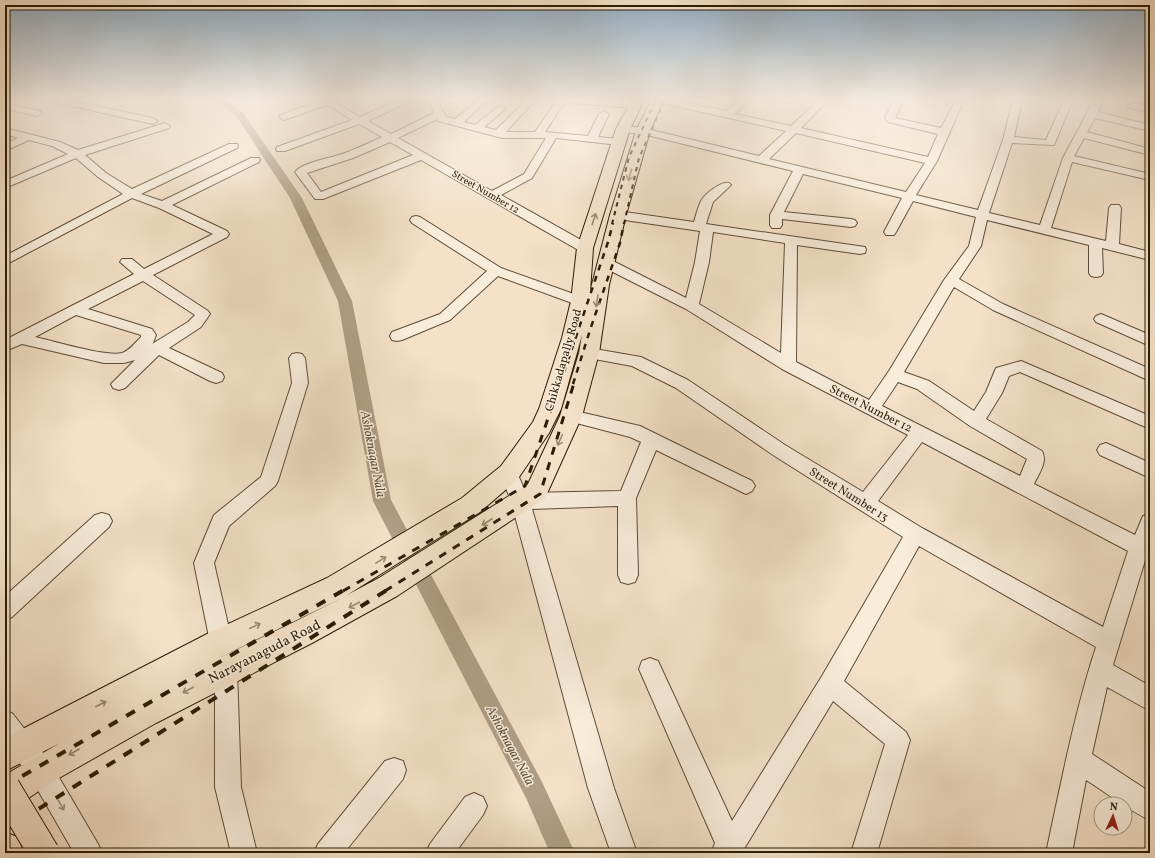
<svg xmlns="http://www.w3.org/2000/svg" width="1155" height="858" font-family="Vollkorn,serif">
<rect width="100%" height="100%" fill="#f4e1c8"/>
<filter id="stains"><feTurbulence type="fractalNoise" baseFrequency=".005" numOctaves="4"/><feColorMatrix values="0 0 0 0 .2 0 0 0 0 .09 0 0 0 0 .02 0 0 0 .5 -.17"/></filter>
<radialGradient id="worn" r=".72"><stop offset=".6" stop-color="#630" stop-opacity="0"/><stop offset="1" stop-color="#630" stop-opacity=".3"/></radialGradient>
<g fill="none" stroke-linecap="round" stroke-linejoin="round">
<path fill="#b09e86" fill-rule="evenodd" d="M216 100H225L243 113 302 198 352 301 391 500 542 782 575 853H550L526 798 373 501 338 301 290 198 237 117Z"/>
<g stroke="#5d4d37" stroke-width="2">
<g id="minor">
<path d="M53 100H69L153 118 158 121 153 124 58 103Z"/>
<path d="M320 100H337L335 102 360 117 399 100H410L409 102 368 121 391 134 434 113 429 100H437L446 117 455 119 478 100H487L464 122 475 125 497 107H503L505 109 503 111 484 127 496 130 526 100H535L506 132H535L557 100C571 100 633 97 640 105L635 108 573 103 568 100 564 103 545 132 588 136 599 114 604 111 609 114 598 137 619 139 624 142 619 145 556 138 532 178 501 195 590 245 591 248 590 251H580L421 160 323 199H315L295 172C303 162 332 158 345 153 357 148 370 143 382 137L359 124 285 151H277L276 149 277 147 352 120 327 105 284 120 279 117 280 115 320 101ZM437 119 438 121 502 138H546L524 174 492 191 398 138ZM390 142 413 155 321 192 307 173 353 158Z"/>
<path d="M657 100H673L726 111 740 100H749L735 114 791 126 819 100H828L801 128 928 157 938 134 888 122 885 118 894 100H904L895 118 941 128 956 100H964L937 161 916 195 978 210 1003 140 1013 100H1022L1014 137 1046 140 1064 100H1073L1054 145 1012 143 989 213 1040 225 1063 158 1094 100H1103L1098 112 1150 125V131L1095 118 1087 132 1150 149V155L1084 138 1074 156 1150 174V180L1072 162 1051 228 1106 241 1109 208 1111 205H1119L1121 208 1119 244 1150 252V260L1102 248 1103 273 1101 276 1096 277 1091 276 1089 273V245L987 220 981 246 959 279 1003 304 1150 369V381L993 310 954 287 904 372 929 381 974 411 986 392 996 368 1021 361 1150 416V429L1020 372 1009 376 1002 393 986 419 1042 451C1048 462 1039 473 1034 484L1135 535 1143 516 1150 514V544L1113 665 1150 686V711L1107 687 1092 754 1150 792V820C1129 811 1107 793 1086 780L1072 853H1046C1061 784 1074 714 1096 647L919 546 844 681 906 732 910 740 877 853H851L885 744 833 701 744 849 746 853H711L715 843 639 669 642 661 650 658 658 661 732 821 822 676 903 537 773 455 676 388 632 366 589 358 584 357 581 353 584 349 589 348 641 357 688 380 785 445 863 492 908 435 782 369 686 309 601 266 599 263 601 260H611L686 298 695 262 700 231 618 219 614 218 612 215 614 212 618 211 694 222C696 215 698 207 701 201 705 194 721 181 729 183L731 185 713 202 706 224 865 247 866 250 865 253 860 254 797 245 796 362 869 400 889 371 944 280 969 246 976 217 913 201 896 232 894 235H886L884 232 902 198 803 174 784 212 851 219 855 220 857 223 855 226 851 227 782 219V225L780 228H772L770 225V215L793 171 643 134 623 132 618 129 623 126 643 128 759 156 786 131 662 103ZM796 133 925 163 906 192 769 159ZM713 232 785 243 781 353 699 304 709 262ZM898 382 917 389 970 426 1027 459 1020 476 882 406ZM922 442 1128 551 1103 627 922 528 878 501Z"/>
<path d="M1132 103 1150 106V112L1129 108 1127 106Z"/>
<path d="M9 104 40 111 42 113 37 116 6 109V105Z"/>
<path d="M165 123 170 126 169 128 85 155 106 173 132 189 229 144H237L238 146 237 148 141 194 162 201 251 158H259L260 160 259 162 172 205 227 231 229 234 227 237 153 275 208 311 210 314 201 327 169 348 222 373 224 377 222 381 216 383 210 381 159 355 125 388 119 390 113 388 111 384 135 360 124 363H104L22 344 5 351V340L134 274 120 262 122 259H132L144 269 213 234 159 208 132 198 5 265V256L123 194 98 177 76 158 5 188V181L68 154 52 146 29 140 5 151V144L18 138 5 134V128L60 142 78 150ZM143 281 195 315 188 322 152 344 145 351 153 343 156 335 152 329 88 309ZM76 315 141 335V337C136 342 129 351 122 353 106 357 53 341 35 337Z"/>
<path d="M416 216 420 217 501 268 585 298 587 301 585 304 580 305 575 304 498 276 450 320 402 340 397 341 392 340 390 336 392 332 440 314 487 271 412 223 410 220 412 217Z"/>
<path d="M1101 314 1150 335V346L1096 322 1094 319 1096 316Z"/>
<path d="M297 353 302 354 305 358 308 383 278 481 275 486 229 526 214 563 232 642 229 650 221 653 213 650 210 642 194 563 214 515 261 477 292 383 289 358 292 354Z"/>
<path d="M571 410 640 426 752 481 755 486 752 491 746 494 740 491 656 450 636 498 638 575 635 582 628 584 621 582 618 575V506L532 509 614 788 637 853H611L588 788 511 501 500 473 503 468 509 466 515 468 526 493 621 491 641 442 630 437 565 420 563 416 565 412Z"/>
<path d="M1106 443 1150 463V478L1100 455 1097 450 1100 445Z"/>
<path d="M102 513 109 515 112 521 109 527 12 617 5 620V596L95 515Z"/>
<path d="M226 659 234 662 237 670 241 787 257 853H231L215 787V670L218 662Z"/>
<path d="M5 710 13 714 50 762 98 844 102 853H74L32 780 5 743Z"/>
<path d="M394 758 403 761 406 770 403 779 344 853H314L318 844 385 761Z"/>
<path d="M474 793 483 797 487 806 483 815 455 853H426L430 844 465 797Z"/>
</g>
</g>
<g stroke="#2b1c07" stroke-width="2">
<g id="major">
<path d="M632 100H644L630 129 593 248 590 292 610 215 636 131 651 100H663L650 131 626 215 609 285 599 353 582 416 545 498 397 596 312 643 156 723 52 782 17 806 5 810V775L60 743 5 771V738L211 632 327 578 462 498 501 466 533 422 539 409 562 338 571 301 577 248 616 129ZM582 335 579 353 560 416 528 484 379 578 347 595 480 512 517 480 549 433 561 409ZM342 598 292 623 219 658 231 652Z"/>
<path d="M5 832 17 837 24 853H5Z"/>
</g>
</g>
<use href="#minor" fill="#f8ecdb" fill-rule="evenodd"/>
<use href="#major" fill="#f4e1c8" fill-rule="evenodd"/>
<g stroke="#2b1c07" stroke-width="2" stroke-dasharray="4.5 4.5" stroke-linecap="butt">
<path d="M612 224 629 157 656 100"/>
<path d="M624 224 639 158 665 100"/>
</g>
<g stroke="#2b1c07" stroke-width="2.5" stroke-dasharray="6 6" stroke-linecap="butt">
<path d="M560 384 608 242 613 223"/>
<path d="M573 384 591 327 620 243 624 223"/>
</g>
<g stroke="#2b1c07" stroke-width="3" stroke-dasharray="8 8" stroke-linecap="butt">
<path d="M343 591 525 486 560 383"/>
<path d="M385 591 540 494 574 383"/>
</g>
<g stroke="#2b1c07" stroke-width="4" stroke-dasharray="10 10" stroke-linecap="butt">
<path d="M5 786 344 590"/>
<path d="M5 830 387 590"/>
</g>
<g stroke="#2b1c07" stroke-width="32" stroke-linecap="butt">
<path id="major-bridge" d="M5 788 44 853"/>
</g>
<use href="#major-bridge" stroke="#f4e1c8" stroke-width="30"/>
</g>
<defs><path id="oneway-shaft" d="M-6 0H5M1.5-3L5.5 0L1.5 3" fill="none" stroke-width="1.6" stroke-linecap="round" stroke-linejoin="round"/></defs>
<g stroke="#9a8871">
<use href="#oneway-shaft" transform="translate(630 175) rotate(106)"/>
<use href="#oneway-shaft" transform="translate(594 219) rotate(-72)"/>
<use href="#oneway-shaft" transform="translate(597 301) rotate(99)"/>
<use href="#oneway-shaft" transform="translate(560 440) rotate(114)"/>
<use href="#oneway-shaft" transform="translate(487 522) rotate(147)"/>
<use href="#oneway-shaft" transform="translate(381 560) rotate(-31)"/>
<use href="#oneway-shaft" transform="translate(354 605) rotate(152)"/>
<use href="#oneway-shaft" transform="translate(255 626) rotate(-25)"/>
<use href="#oneway-shaft" transform="translate(188 690) rotate(153)"/>
<use href="#oneway-shaft" transform="translate(101 704) rotate(-27)"/>
<use href="#oneway-shaft" transform="translate(74 752) rotate(150)"/>
</g>
<use stroke="#9c8e7c" href="#oneway-shaft" transform="translate(61 805) rotate(60)"/>
<linearGradient id="sky" x2="0" y2="1"><stop stop-color="#91abc1"/><stop offset="0.45" stop-color="#faf2e6"/><stop offset="1" stop-color="#faf2e6" stop-opacity="0"/></linearGradient>
<rect width="1155" height="220" fill="url(#sky)"/>
<g text-anchor="middle" stroke-width="3" stroke-linejoin="round" paint-order="stroke">
<g font-size="10" fill="#2b1c07" stroke="#f8ecdb">
<text transform="translate(486 191) rotate(30)" y="4">Street Number 12</text>
</g>
<g font-size="12" fill="#2b1c07" stroke="#f8ecdb">
<text transform="translate(563 360) rotate(-74)" y="4">Chikkadapally Road</text>
<text transform="translate(871 408) rotate(27)" y="4">Street Number 12</text>
<text transform="translate(849 494) rotate(32)" y="4">Street Number 13</text>
</g>
<g font-size="13" font-style="italic" fill="#60503a" stroke="#f8ecdb">
<text transform="translate(374 454) rotate(79)" y="5">Ashoknagar Nala</text>
<text transform="translate(511 745) rotate(62)" y="5">Ashoknagar Nala</text>
</g>
<g font-size="14" fill="#2b1c07" stroke="#f8ecdb">
<text transform="translate(264 651) rotate(-27)" y="5">Narayanaguda Road</text>
</g>
</g>
<rect width="1155" height="858" fill="none" stroke="#f4e1c8" stroke-width="20"/>
<rect x="6" y="6" width="1143" height="846" fill="none" stroke="#2b1c07" stroke-width="2"/>
<rect x="10" y="10" width="1135" height="838" fill="none" stroke="#2b1c07"/>
<g transform="translate(1113 816) rotate(4)"><circle r="19" fill="#f8ecdb" stroke="#a69986"/>
<path d="M0-3L7 15L0 10L-7 15Z" fill="#8f2418"/>
<text y="-6" font-size="11" font-weight="bold" text-anchor="middle" fill="#2b1c07">N</text>
</g>
<rect width="100%" height="100%" filter="url(#stains)"/>
<rect width="100%" height="100%" fill="url(#worn)"/>
</svg>
